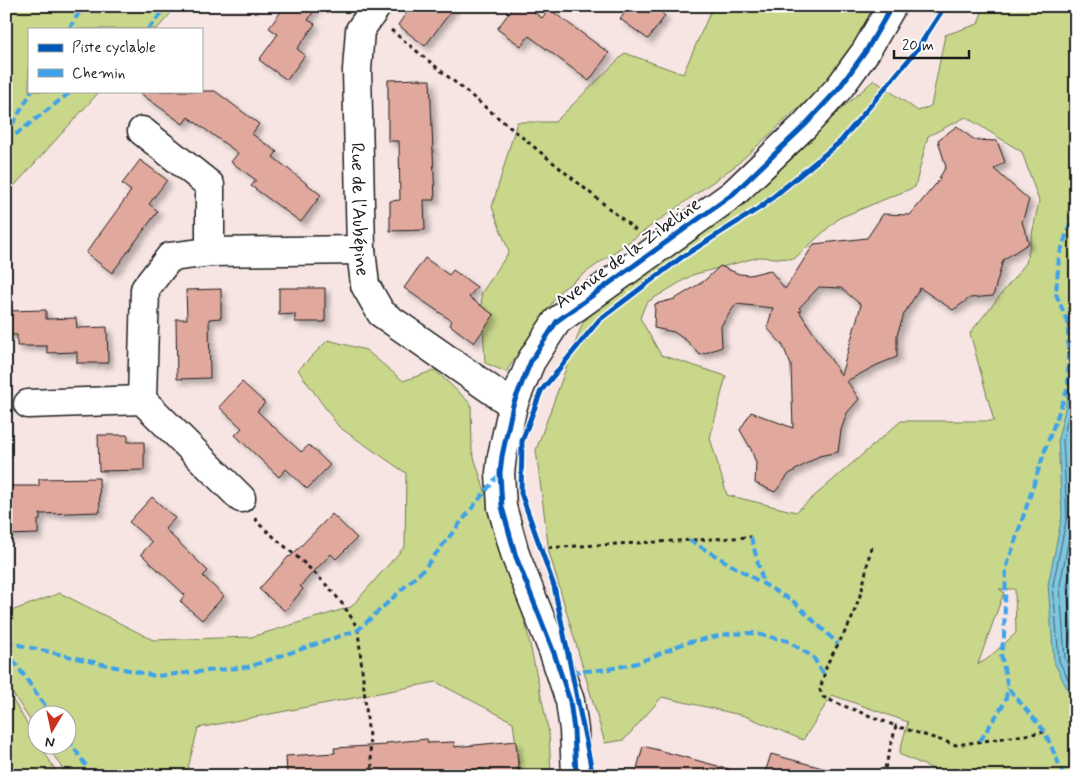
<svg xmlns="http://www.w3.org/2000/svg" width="1082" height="782" font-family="Mynerve,sans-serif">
<defs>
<filter id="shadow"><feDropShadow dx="4.5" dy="4.5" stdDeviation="2.5" flood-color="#0004"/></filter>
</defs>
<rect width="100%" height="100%" fill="#f6e5e2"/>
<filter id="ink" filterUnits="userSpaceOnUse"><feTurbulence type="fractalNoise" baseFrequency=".02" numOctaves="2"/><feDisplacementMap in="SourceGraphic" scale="10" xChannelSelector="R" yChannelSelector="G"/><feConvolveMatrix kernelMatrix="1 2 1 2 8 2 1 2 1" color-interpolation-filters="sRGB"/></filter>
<g filter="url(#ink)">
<g fill="#c9d78b" stroke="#727a54" fill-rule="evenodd">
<path d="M6 6H177L157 29H29V91H100L6 195Z"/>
<path d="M713 6H876L836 74 735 166 560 291 506 372 485 363 481 294 509 252 492 207 517 122H555L625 53 683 74Z"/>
<path d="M984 6H1076V776H949L899 754 908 722 832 695 803 740 745 716 662 697 624 740 605 743 549 552 536 450 583 322 654 258 786 158 874 80 918 111 931 106 945 35 978 24ZM966 117 1022 152 1039 201 1026 263 970 333 994 421H901L796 512 727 495 710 438 726 376 661 355 640 318 646 303 692 275 759 257 794 259 839 218 915 187 928 136ZM999 589H1015L1016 633 986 660 978 664 1004 592Z"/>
<path d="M328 340 366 350 403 381 435 370 471 404 472 451 522 607 549 733 551 776H520L513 722 436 682 198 728 186 776H67L47 745 68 744V714H38L37 731 6 683V613L60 593 153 640 251 637 351 607 405 546 406 473 339 427 298 370Z"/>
<path d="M6 689 37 740 38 744 40 745 59 776H6Z"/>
</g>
<path fill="#7ec6df" stroke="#578291" d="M1076 362V707L1054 662 1048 585 1062 516 1058 439Z"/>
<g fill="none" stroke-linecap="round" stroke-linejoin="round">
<g stroke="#43606a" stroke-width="1">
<path d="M1076 384 1063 439 1067 516 1053 585 1059 661 1076 695"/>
<path d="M1076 411 1069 440 1073 517 1060 585 1065 659 1076 681"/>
<path d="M1076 543 1067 586 1073 657 1076 664"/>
</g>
</g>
<g fill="#e1a89d" stroke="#1c1c1c" fill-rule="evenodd" filter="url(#shadow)">
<path d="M285 6H317L308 20 315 24 297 49 305 55 287 80 259 60 278 34 269 28Z"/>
<path d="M411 6H455L425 46 398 25Z"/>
<path d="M514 6H525L542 18 549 9 609 53 589 81 529 36 521 46 497 29Z"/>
<path d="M630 6H654L665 16 648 39 620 19Z"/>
<path d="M421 79V80H430L435 200H424L425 230 390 231V201L400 200 399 141H388V80Z"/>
<path d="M137 91H215L259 124 252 134 277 152 273 157 321 195 301 222 251 186 256 180 231 162 238 153 188 117 183 124Z"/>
<path d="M957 126 974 140 997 141 1005 162 994 169 1029 200 1022 222 1029 243 1003 260 993 296 970 298 953 310 920 288 904 314 897 335V357L877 365 847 381 859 399 847 413 841 430 838 452 819 456 789 474 775 492 755 483 756 463 751 449 740 430 751 412 793 428 791 365 782 344 767 328 773 308 736 304 721 326 722 347 700 355 687 341 674 332 654 328 655 304 675 299 704 281 720 266 739 274 750 275 770 270 785 289 814 244 867 238 883 214 910 215 940 179 939 178 946 167 938 140ZM819 287 841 288 861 305 841 375 799 311H802L799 308Z"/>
<path d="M140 160 167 180 149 204 158 211 112 273 86 253 131 191 122 184Z"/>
<path d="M425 258 449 275 453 270 477 287 469 297 494 315 474 343 450 325 452 321 404 288Z"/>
<path d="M279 288H325V322H295V314L279 315Z"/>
<path d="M221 289V318L209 319 210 378 177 379 176 319H187L186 290Z"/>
<path d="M46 310V319L76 318 77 328 107 327 108 363H77V352L47 353V346H17V335H6V311Z"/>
<path d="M242 382 265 403 257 411 301 452 309 445 330 465 307 489 286 469 279 477 235 435 242 428 219 407Z"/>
<path d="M98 435H128V442H144V470L99 471Z"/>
<path d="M99 478 100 512 40 514V520H38V534L6 535V499H9L8 486H39V479Z"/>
<path d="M152 497 175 518 165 529 208 571 203 576 224 596 202 620 180 601 185 595 141 554 152 542 129 522Z"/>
<path d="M332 514 357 538 336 559 331 554 300 586 303 589 285 611 259 589 289 556 290 557Z"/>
<path d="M427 739 428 743 454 742 455 747 516 741 519 776H485L484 769 395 776H287L286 756 335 753 334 748 386 745V743Z"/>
<path d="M643 746 729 769 728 776H635Z"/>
<path d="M771 754 826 769 825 776H764Z"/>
</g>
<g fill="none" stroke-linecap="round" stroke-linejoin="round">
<g stroke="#1c1c1c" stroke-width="31">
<g id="minor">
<path id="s1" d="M377 6 360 30 357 70 361 250 365 285 381 313 513 405"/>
<path d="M142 131 210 185V252"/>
<path d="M142 400 145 289 170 257 210 252 361 250"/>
<path d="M28 404 142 400 241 498"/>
<path d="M576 776 574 730 570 701 554 653 516 557 502 507 500 473 502 456 513 405 531 361 557 321 733 194 805 125 839 88 866 51 892 6"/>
</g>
</g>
<g stroke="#1c1c1c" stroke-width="3" stroke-dasharray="4 4" stroke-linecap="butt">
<path d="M391 30 638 232"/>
<path d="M255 518 259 524C295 556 337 586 358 630L373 776"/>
<path d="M871 547 862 590 851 621 827 664 820 690 823 697 834 702 896 726"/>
<path d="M541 548 751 537"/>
<path d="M883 776 896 726 956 745 1045 732"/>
</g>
<use href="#minor" stroke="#fff" stroke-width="28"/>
<g stroke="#3da2ea" stroke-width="4" stroke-dasharray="8 4" stroke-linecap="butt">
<path d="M1065 6 1076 10"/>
<path d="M69 29 83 6"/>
<path d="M148 29 168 6"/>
<path d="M6 135 32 91"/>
<path d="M6 142 72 91"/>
<path d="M1068 323 1056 294 1059 256 1076 207"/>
<path d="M751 537 763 582"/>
<path d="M689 540 794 602 838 644"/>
<path d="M6 642 155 676 248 667 358 630 423 570 500 473"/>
<path d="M6 650 51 714"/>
<path d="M572 672 609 669 637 663 685 643 728 634 753 633 788 641 813 657 824 675"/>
<path d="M68 739 93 776"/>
<path d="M980 741 1005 702 1008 688"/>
<path d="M1064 776 1045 732 1008 688 1001 654 1004 637 1006 569 1048 441 1068 388V323L1076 304"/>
</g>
<g stroke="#fff" stroke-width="8">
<g id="cycleway">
<path d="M576 776 574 730 570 701 554 653 516 557 502 507 500 473 502 456 513 405 531 361 557 321 733 194 805 125 839 88 866 51 892 6"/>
<path d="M593 776 554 586 521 493 522 441 541 391 599 320 682 257 761 207 840 142 916 51 945 6"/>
</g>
</g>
<use href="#cycleway" stroke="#0057b8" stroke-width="5"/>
</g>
</g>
<g text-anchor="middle" stroke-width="4" stroke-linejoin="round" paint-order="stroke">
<g font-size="19" fill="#1c1c1c" stroke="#fff">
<text dy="7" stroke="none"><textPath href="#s1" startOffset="209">Rue de l'Aubépine</textPath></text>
<text transform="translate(627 252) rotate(-36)" y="7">Avenue de la Zibeline</text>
</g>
</g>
<rect width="1082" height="782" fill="none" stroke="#fff" stroke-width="25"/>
<rect x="12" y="12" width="1057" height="757" fill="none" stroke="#1c1c1c" stroke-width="2" filter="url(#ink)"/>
<rect x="28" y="28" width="175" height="65" fill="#ffffff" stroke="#a4a4a4"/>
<rect x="38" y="44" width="25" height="8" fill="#0057b8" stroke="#a4a4a4"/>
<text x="72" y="52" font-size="15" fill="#1c1c1c">Piste cyclable</text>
<rect x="38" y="69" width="25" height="8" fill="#3da2ea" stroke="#a4a4a4"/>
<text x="72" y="78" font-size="15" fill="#1c1c1c">Chemin</text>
<g transform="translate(52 730) rotate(189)"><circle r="24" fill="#ffffff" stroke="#a4a4a4"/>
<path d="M0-4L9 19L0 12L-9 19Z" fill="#c8321e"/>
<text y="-8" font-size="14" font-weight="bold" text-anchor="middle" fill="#1c1c1c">N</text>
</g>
<path d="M894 50v8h75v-8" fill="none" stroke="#1c1c1c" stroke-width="2.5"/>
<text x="902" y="50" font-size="15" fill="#1c1c1c" stroke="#ffffff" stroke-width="4" paint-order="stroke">20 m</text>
</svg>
